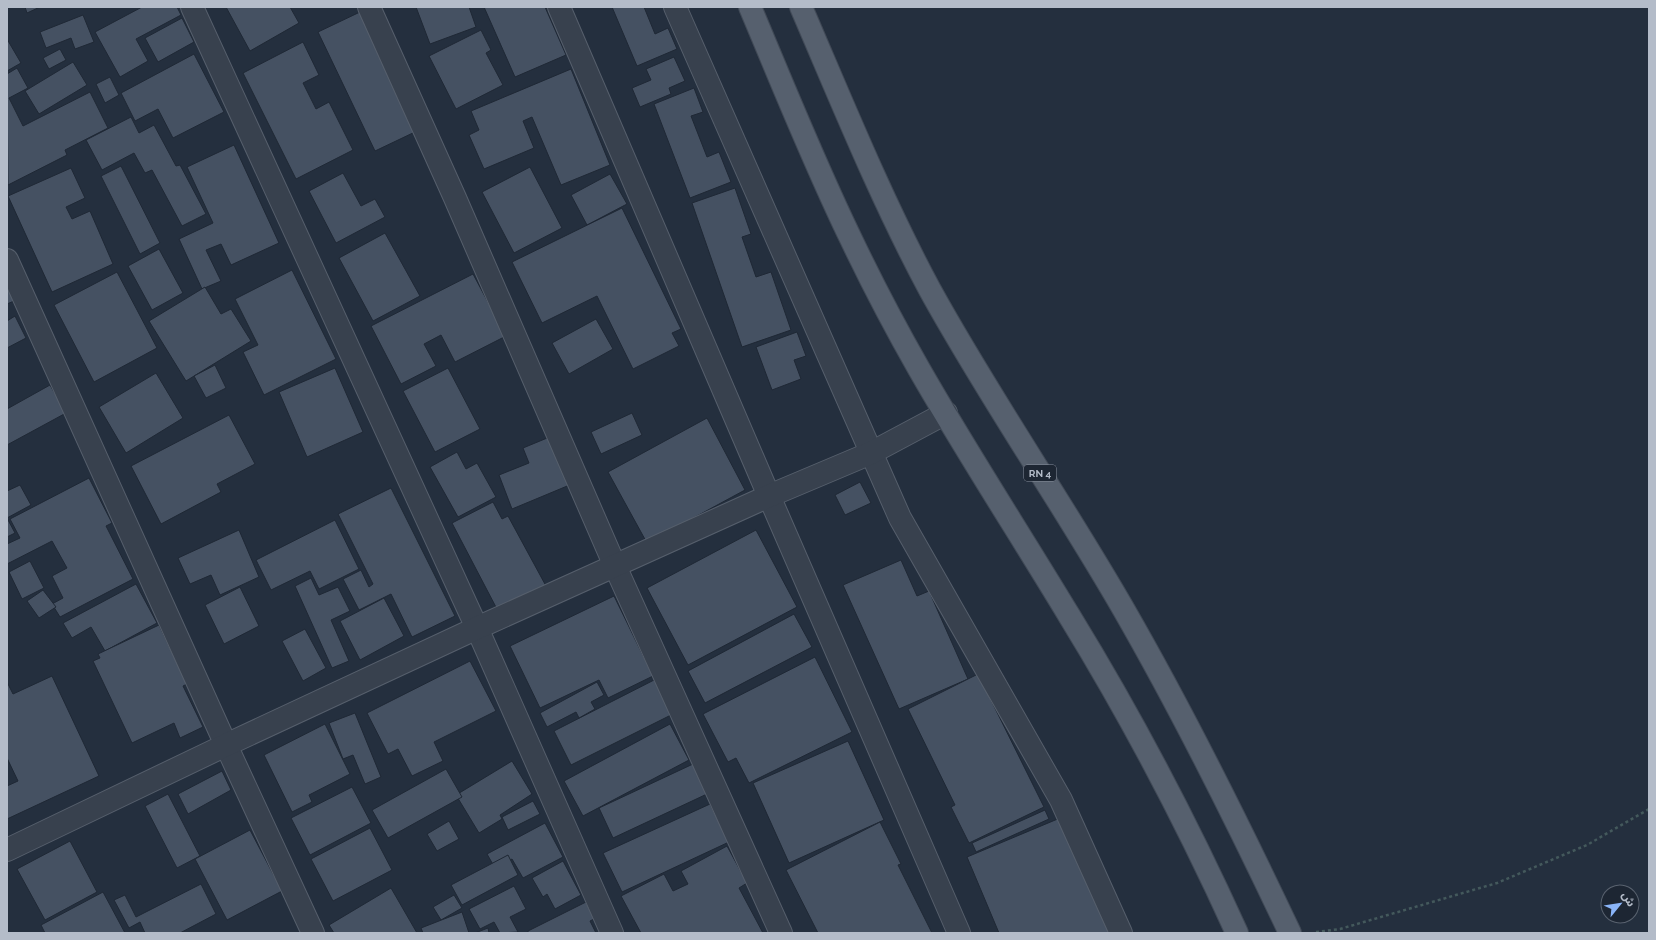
<svg xmlns="http://www.w3.org/2000/svg" width="1656" height="940" font-family="Raleway,'Noto Sans Arabic',sans-serif">
<rect width="100%" height="100%" fill="#242f3e"/>
<g fill="#455162" stroke="#1f2835">
<path d="M25 7H40L27 13Z"/>
<path d="M142 7H177L181 15 136 39 148 61 120 77 95 32Z"/>
<path d="M226 7H290L299 23 250 51Z"/>
<path d="M416 7H469L476 27 430 44Z"/>
<path d="M484 7H545L566 55 515 77Z"/>
<path d="M612 7H644L655 34 668 28 677 49 637 66Z"/>
<path d="M360 12 417 131 375 151 318 32Z"/>
<path d="M83 15 94 42 75 49 71 38 46 48 40 32Z"/>
<path d="M182 18 194 42 158 62 145 38Z"/>
<path d="M481 30 491 50 486 53 503 85 456 109 429 56Z"/>
<path d="M7 39 21 63 7 71Z"/>
<path d="M303 42 319 75 303 83 316 109 329 102 353 150 296 179 243 73Z"/>
<path d="M60 49 66 60 49 69 43 58Z"/>
<path d="M194 54 224 112 173 138 158 109 135 121 121 93Z"/>
<path d="M674 57 685 81 669 88 671 94 640 107 632 88 651 80 646 69Z"/>
<path d="M73 62 87 85 39 114 25 91Z"/>
<path d="M17 68 28 88 9 98 23 126 90 92 108 128 65 150 67 155 8 185 7 74Z"/>
<path d="M571 69 610 165 561 185 532 117 523 121 534 148 484 169 469 135 479 130 471 111Z"/>
<path d="M110 77 119 95 105 103 96 84Z"/>
<path d="M694 88 703 112 691 116 707 157 719 152 731 182 690 198 654 104Z"/>
<path d="M131 117 139 133 154 125 176 166 180 165 206 214 182 226 152 170 145 173 134 153 102 170 86 140Z"/>
<path d="M234 145 279 243 231 265 221 244 206 250 221 281 202 289 179 239 213 223 187 167Z"/>
<path d="M121 166 160 243 140 254 101 176Z"/>
<path d="M530 167 562 228 514 253 482 192Z"/>
<path d="M71 168 85 198 66 207 72 219 90 211 113 264 52 292 8 196Z"/>
<path d="M343 173 361 206 375 199 385 217 336 243 309 191Z"/>
<path d="M610 174 627 204 587 225 571 195Z"/>
<path d="M735 188 751 234 742 237 756 277 771 272 791 330 742 347 692 203Z"/>
<path d="M622 208 681 329 672 333 679 346 633 369 597 296 542 323 512 262Z"/>
<path d="M385 233 420 296 373 321 339 258Z"/>
<path d="M159 249 183 293 152 310 128 266Z"/>
<path d="M292 270 336 359 264 395 243 352 258 345 235 299Z"/>
<path d="M117 272 157 348 94 382 54 305Z"/>
<path d="M473 274 506 336 455 362 441 335 424 344 436 366 401 384 371 326Z"/>
<path d="M205 287 221 314 231 309 251 341 186 381 149 321Z"/>
<path d="M7 288 14 301 7 304Z"/>
<path d="M15 316 26 338 7 348V321Z"/>
<path d="M596 319 613 349 569 374 552 343Z"/>
<path d="M797 332 806 356 794 360 801 379 772 390 756 347Z"/>
<path d="M215 365 226 388 206 398 194 376Z"/>
<path d="M335 368 363 432 307 457 279 392Z"/>
<path d="M448 368 480 429 435 452 403 391Z"/>
<path d="M156 373 183 418 126 453 99 407Z"/>
<path d="M50 385 66 413 7 445V409Z"/>
<path d="M632 413 642 435 601 454 591 432Z"/>
<path d="M229 415 255 464 217 484 221 492 161 524 131 466Z"/>
<path d="M707 418 745 490 647 543 608 472Z"/>
<path d="M552 436 572 484 512 509 499 475 529 463 523 448Z"/>
<path d="M457 452 466 469 477 463 496 497 458 517 430 467Z"/>
<path d="M89 478 112 523 106 526 133 579 60 617 52 604 63 598 52 576 67 568 52 541 7 564V544L20 538 10 519Z"/>
<path d="M860 482 871 503 845 515 835 495Z"/>
<path d="M20 485 31 505 7 518 15 533 7 537V491Z"/>
<path d="M391 488 455 616 412 637 391 594 359 610 343 579 361 570 369 587 373 584 338 514Z"/>
<path d="M493 502 502 519 508 516 546 586 498 611 452 523Z"/>
<path d="M335 520 359 569 319 589 310 571 271 590 256 560Z"/>
<path d="M239 530 259 577 220 595 211 575 190 584 178 558Z"/>
<path d="M756 530 797 607 688 665 647 588Z"/>
<path d="M901 560 917 596 929 591 968 679 899 709 843 585Z"/>
<path d="M30 561 44 588 22 599 9 572Z"/>
<path d="M311 578 319 595 338 587 350 611 331 620 349 661 332 668 295 586Z"/>
<path d="M136 584 157 623 105 651 91 627 72 638 63 623Z"/>
<path d="M240 587 259 626 224 644 205 605Z"/>
<path d="M43 590 56 607 39 618 27 601Z"/>
<path d="M614 596 653 676 608 698 599 680 540 708 510 646Z"/>
<path d="M384 598 404 636 360 660 340 621Z"/>
<path d="M794 614 812 647 705 703 688 671Z"/>
<path d="M159 625 187 684 183 686 203 727 180 738 174 723 132 743 93 661 100 658 98 654Z"/>
<path d="M305 629 326 668 303 681 282 641Z"/>
<path d="M815 657 852 732 749 783 736 758 728 762 703 714Z"/>
<path d="M470 661 496 711 434 742 443 761 412 776 398 749 388 754 367 713Z"/>
<path d="M978 674 1044 807 969 843 951 807 955 805 908 709Z"/>
<path d="M52 676 99 776 7 819V786L18 781 7 758V682L13 694Z"/>
<path d="M656 679 673 714 571 765 554 731Z"/>
<path d="M597 682 604 695 591 702 595 709 579 718 576 712 547 727 540 713Z"/>
<path d="M355 713 381 777 365 784 353 755 343 759 329 723Z"/>
<path d="M325 724 350 774 309 795 312 802 292 812 264 755Z"/>
<path d="M670 724 689 760 583 816 564 781Z"/>
<path d="M848 741 884 820 789 863 753 783Z"/>
<path d="M512 761 532 794 500 815 502 819 479 833 456 795Z"/>
<path d="M693 764 707 794 613 838 599 808Z"/>
<path d="M446 769 462 797 388 838 372 810Z"/>
<path d="M222 771 231 790 188 814 178 794Z"/>
<path d="M352 787 371 823 310 855 291 818Z"/>
<path d="M168 794 200 856 177 868 145 806Z"/>
<path d="M533 801 540 814 508 830 502 817Z"/>
<path d="M710 804 729 842 622 892 603 853Z"/>
<path d="M1045 810 1049 819 976 852 972 843Z"/>
<path d="M1060 818 1109 933H999L967 857Z"/>
<path d="M449 821 459 839 437 851 427 834Z"/>
<path d="M880 822 901 864 898 865 932 933H818L786 870Z"/>
<path d="M545 823 563 857 523 878 512 859 495 868 487 854Z"/>
<path d="M370 828 392 870 333 901 311 859Z"/>
<path d="M250 830 282 891 227 920 195 859Z"/>
<path d="M70 841 97 892 45 920 17 869Z"/>
<path d="M727 846 747 883 739 888 763 933H641L621 896 664 874 673 891 688 884 681 871Z"/>
<path d="M508 855 518 875 462 905 451 885Z"/>
<path d="M563 861 581 895 555 909 547 894 543 897 532 878Z"/>
<path d="M201 884 216 914 180 933H145L140 922 129 928 114 900 125 895 136 917Z"/>
<path d="M514 886 526 909 510 917 518 932 500 933 494 922 480 929 469 909Z"/>
<path d="M391 888 417 933H334L329 925Z"/>
<path d="M103 892 125 933H45L41 925Z"/>
<path d="M454 895 462 908 441 920 433 907Z"/>
<path d="M586 902 594 919 590 921 596 933H528V931Z"/>
<path d="M462 912 469 933H423L421 928Z"/>
<path d="M488 928 489 933H475Z"/>
</g>
<g fill="none" stroke-linecap="round" stroke-linejoin="round">
<g stroke="#565f6c" stroke-width="24">
<g id="minor">
<path d="M192 7 477 628 612 933"/>
<path d="M369 7 455 198 615 566 781 933"/>
<path d="M559 7 769 496 959 933"/>
<path d="M675 7 900 518 1061 800 1121 933"/>
<path d="M7 260 226 745 313 933"/>
<path d="M7 850 226 745 477 628 769 496 871 453 946 413"/>
</g>
</g>
<g stroke="#414a57" stroke-width="24">
<g id="primary">
<path d="M750 7C783 85 814 163 851 239 872 283 895 327 919 369 967 453 1020 534 1070 617 1132 718 1188 825 1237 933"/>
<path d="M801 7C842 102 881 199 930 290 990 399 1062 502 1124 610 1185 716 1238 823 1290 933"/>
</g>
</g>
<path stroke="#44595c" stroke-width="2.5" stroke-dasharray="3 3" stroke-linecap="butt" d="M1316 932 1340 929 1497 883 1587 845 1649 809"/>
<use href="#minor" stroke="#38414e" stroke-width="22"/>
<use href="#primary" stroke="#56606e" stroke-width="22"/>
</g>
<g text-anchor="middle" stroke-width="4" stroke-linejoin="round" paint-order="stroke">
<rect fill="#1d2633" stroke="#878f9c" stroke-width="1" x="1024" y="465" width="32" height="16" rx="3"/>
<g font-size="10" font-weight="bold" fill="#b4bcc9">
<text x="1040" y="477">RN 4</text>
</g>
</g>
<rect width="1656" height="940" fill="none" stroke="#b4bcc9" stroke-width="16"/>
<g transform="translate(1620 904) rotate(60)"><circle r="19" fill="#1d2633" stroke="#59626f"/>
<path d="M0-3L7 15L0 10L-7 15Z" fill="#8ab4f8"/>
<text y="-6" font-size="11" font-weight="bold" text-anchor="middle" fill="#b4bcc9">ش</text>
</g>
</svg>
